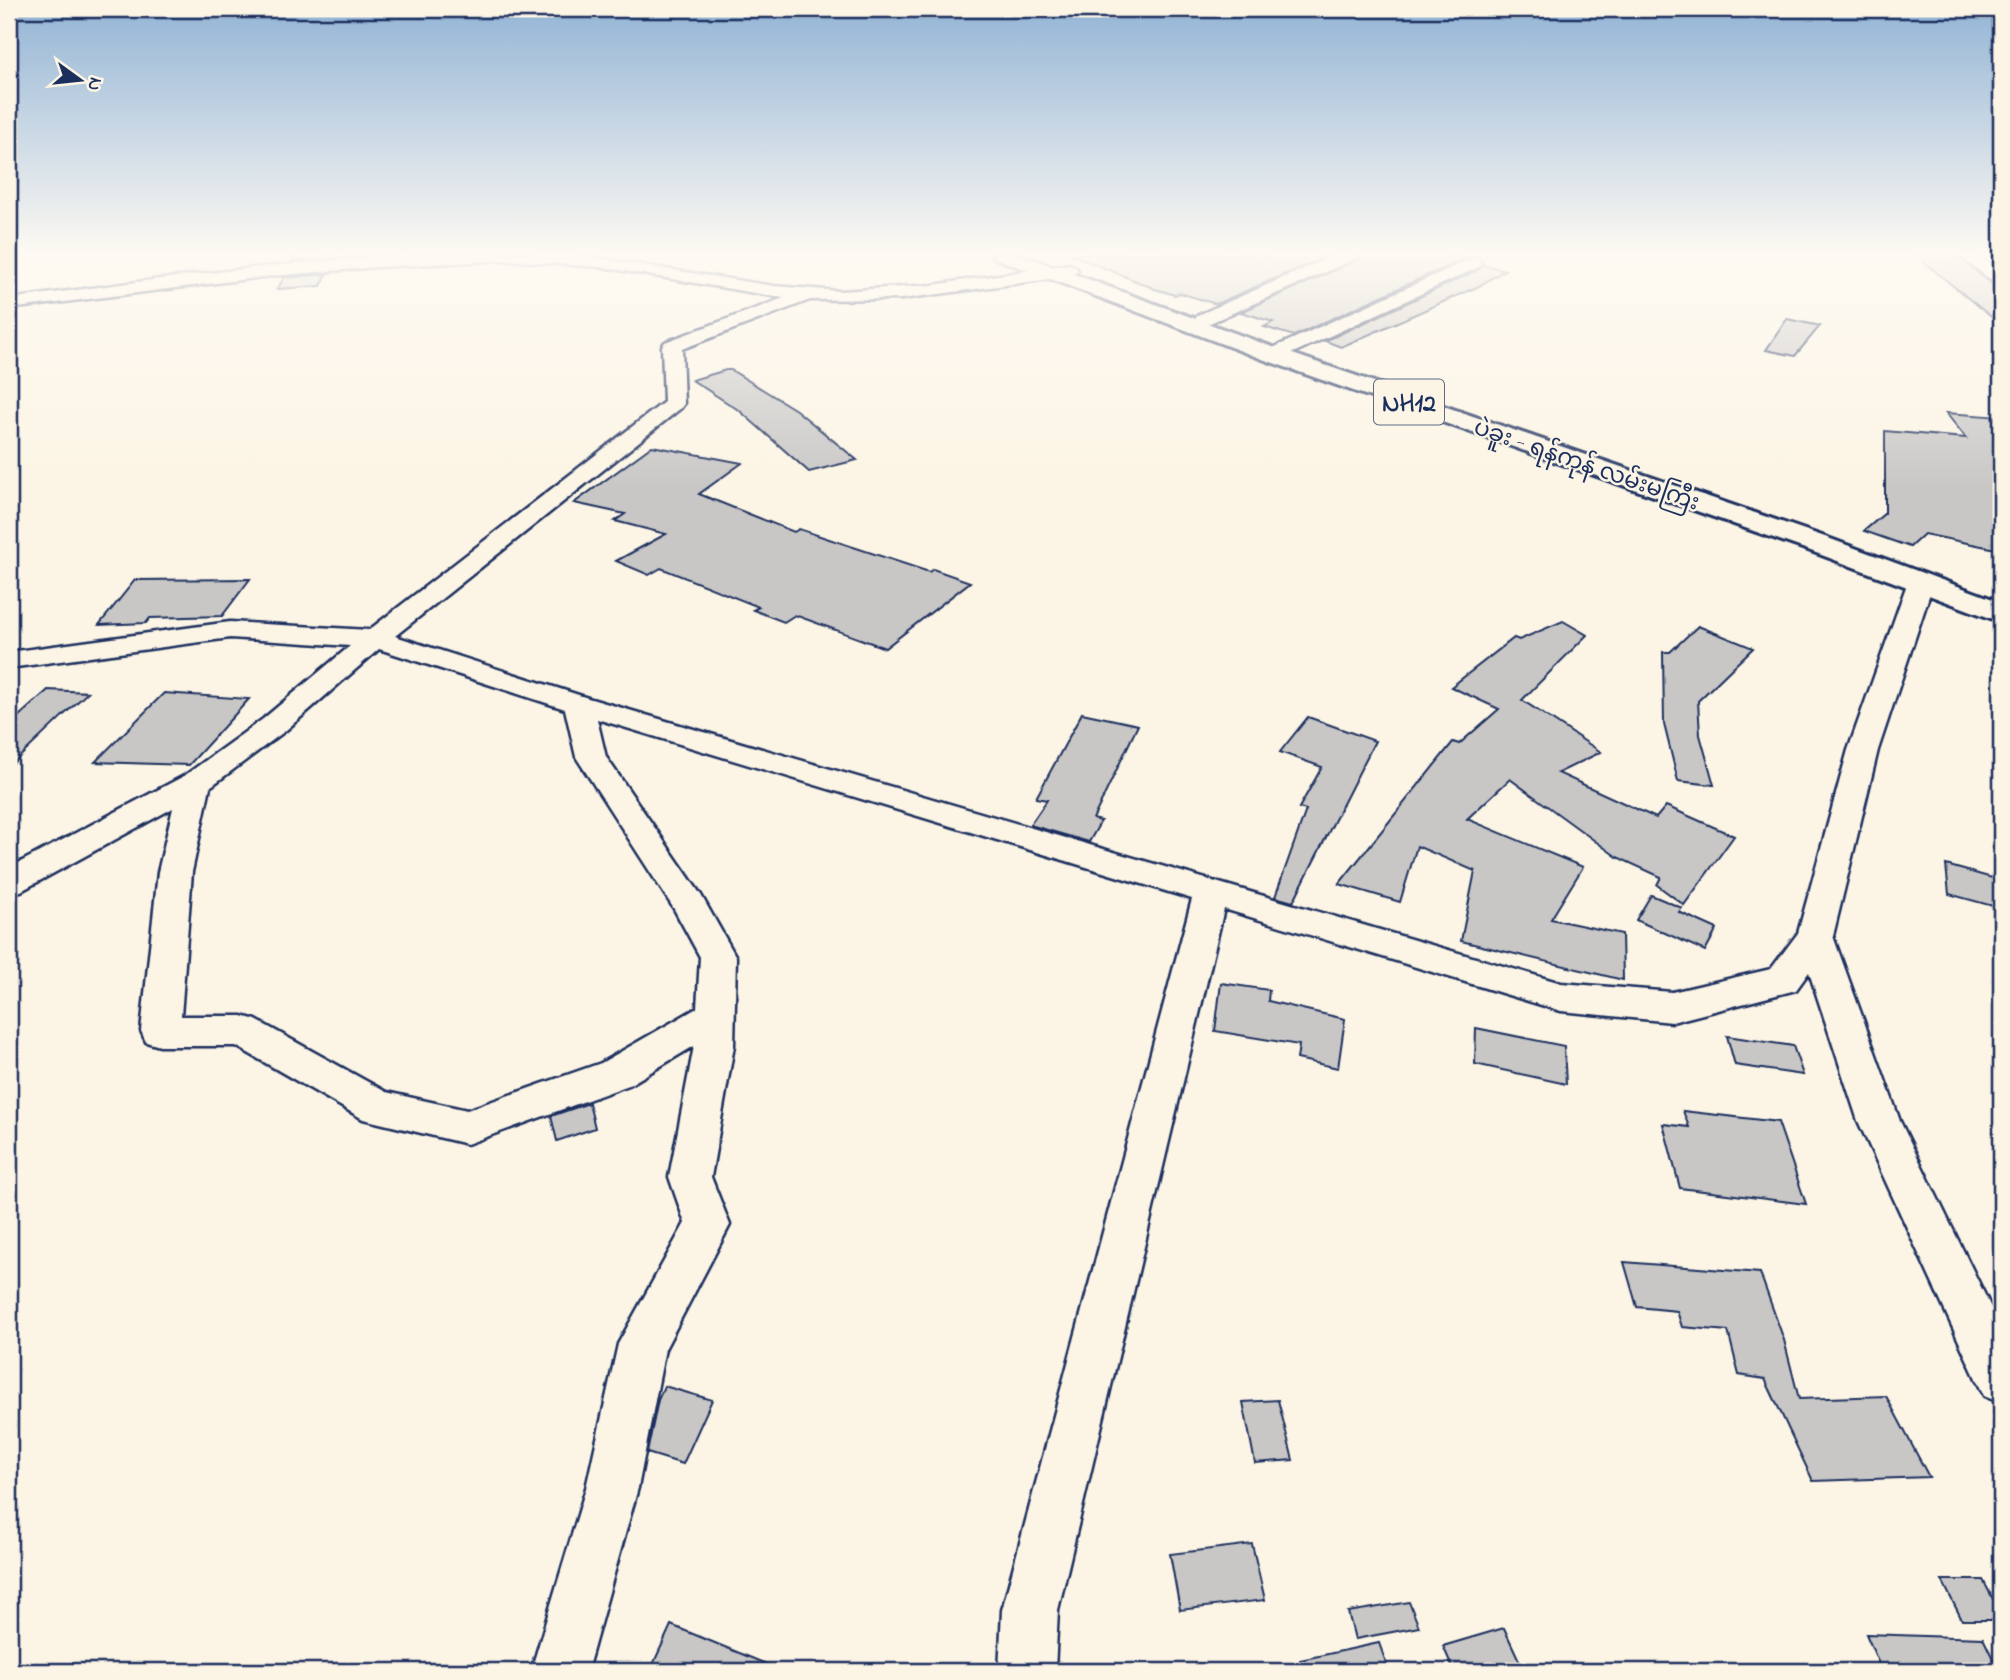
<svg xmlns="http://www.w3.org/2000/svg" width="2010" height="1680" font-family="'Indie Flower','Noto Sans Myanmar',sans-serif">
<rect width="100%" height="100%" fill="#fcf5e5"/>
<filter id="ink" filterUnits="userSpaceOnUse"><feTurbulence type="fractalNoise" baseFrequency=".0143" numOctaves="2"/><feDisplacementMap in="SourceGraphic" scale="14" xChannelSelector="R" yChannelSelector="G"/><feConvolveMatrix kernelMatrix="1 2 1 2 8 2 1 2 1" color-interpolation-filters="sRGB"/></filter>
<g filter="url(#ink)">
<g fill="#c8c7c6" stroke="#1b2f5e" stroke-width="2">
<path d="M295 254H337L335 258 292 261Z"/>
<path d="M1071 254H1332L1216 304 1180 293 1175 295 1155 289Z"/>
<path d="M1362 254H1442L1463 259 1294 336 1264 327 1273 322 1241 312 1358 260Z"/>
<path d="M1914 254H1955L1993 285 2001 286V325Z"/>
<path d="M1483 265 1505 270 1477 287 1341 347 1325 341 1480 269Z"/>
<path d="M327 274 321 286 277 289 284 278Z"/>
<path d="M1787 319 1820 326 1795 356 1766 350Z"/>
<path d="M726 370H731L796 410 857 460 809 472 740 411 692 380Z"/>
<path d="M1946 413 2001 417V550L1924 534 1910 547 1864 531 1885 513V431L1966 438Z"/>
<path d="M652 446 742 463 699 494 794 532 799 529 929 572 933 569 970 582 885 648 795 615 784 622 753 610 759 607 661 568 649 575 616 561 666 534 615 521 625 514 574 503Z"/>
<path d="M250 579 222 616 150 618 146 623 99 625 135 580Z"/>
<path d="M1563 621 1587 635 1522 700 1601 752 1558 773 1656 818 1666 806 1734 836 1684 905 1657 885 1661 877 1617 857 1510 779 1467 819 1583 867 1551 919 1622 934 1623 980 1461 941 1475 871 1417 846 1400 902 1339 884 1453 742 1459 744 1499 709 1451 687 1514 638 1519 640Z"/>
<path d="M1698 626 1753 648 1698 701 1700 735 1714 785 1678 781 1664 724 1663 652H1670Z"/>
<path d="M48 690 88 692 9 767V725Z"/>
<path d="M164 693 249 699 189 765 95 762Z"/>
<path d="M1082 713 1138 725 1093 819 1101 821 1089 842 1030 825 1047 800 1036 798Z"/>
<path d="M1308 717 1375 741 1293 902 1275 897 1306 810 1299 808 1322 767 1280 752Z"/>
<path d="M1946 865 1996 879 2000 908 1949 894Z"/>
<path d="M1651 895 1682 908 1679 912 1717 929 1705 951 1636 920Z"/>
<path d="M1221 983 1269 990 1268 1001 1345 1019 1338 1068 1297 1059 1299 1045 1215 1031Z"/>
<path d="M1476 1028 1564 1046 1566 1084 1475 1064Z"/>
<path d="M1727 1036 1793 1046 1803 1075 1735 1065Z"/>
<path d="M589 1103 595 1128 557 1141 551 1116Z"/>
<path d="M1683 1111 1778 1122 1806 1204 1680 1188 1663 1124 1689 1127Z"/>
<path d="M1624 1262 1760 1273 1784 1340 1799 1399 1886 1396 1929 1477 1813 1481 1765 1379 1739 1375 1728 1331 1682 1327 1677 1311 1637 1307Z"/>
<path d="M664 1386 712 1400 683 1464 647 1453 658 1400Z"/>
<path d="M1278 1400 1293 1460 1255 1463 1243 1402Z"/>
<path d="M1252 1544 1265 1600 1180 1610 1170 1554Z"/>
<path d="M1942 1580H1983L2001 1614V1620H1962Z"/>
<path d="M1409 1602 1419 1627 1355 1639 1348 1612Z"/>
<path d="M671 1625 781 1670V1671H650Z"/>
<path d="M1504 1628 1524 1671H1454L1443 1646Z"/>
<path d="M1866 1634 1983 1638 1999 1671H1882Z"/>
<path d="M1379 1643 1389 1671H1301L1300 1660Z"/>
</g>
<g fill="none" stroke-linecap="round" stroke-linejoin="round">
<g stroke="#1b2f5e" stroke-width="5">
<g id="street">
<path d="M438 254H572L774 286 840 291 933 285 1070 264 1078 269 1076 273 1057 278 902 299 810 300 682 349 684 404 681 408 395 636 588 698 1561 983 1672 992 1771 969 1798 933 1848 750 1908 581 1912 576 1921 573 1930 576 1934 581 1878 750 1833 936 1900 1121 2001 1328V1403L1984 1396 1858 1121 1809 972 1796 990 1672 1022 1561 1011 1224 909 1058 1610 1055 1671H999L1002 1610 1192 899 597 719 606 757 701 895 736 957 734 1046 711 1177 730 1225 665 1349 638 1488 587 1671H531L586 1488 618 1344 685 1223 669 1177 694 1046 629 1085 467 1144 363 1119 236 1046H160L146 1042 141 1031 158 872 173 808 21 891 9 895V868L184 776 263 719 350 646 230 638 9 668V652L230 622 369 630 664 402 662 346 665 342 784 298 601 267 506 260 377 267 272 276 9 309V299C152 280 294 259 438 254ZM379 649 565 709 576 757 674 909 700 957 697 1008 601 1063 467 1110 386 1092 256 1020 242 1016H181L192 872 210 787 285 731Z"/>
<path d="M1338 254H1359L1357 258 1210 323H1198L1195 319 1198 315Z"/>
<path d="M1957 254H1975L2001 271V284L1995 283Z"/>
<path d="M1473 258 1479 259 1481 263 1479 267 1280 359H1266L1263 355 1266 351Z"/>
</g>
</g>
<g stroke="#1b2f5e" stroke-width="6">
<path id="highway" d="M992 254H1019L1281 350 1828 538 2001 602V622L1808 550 1265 360 995 258Z"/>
</g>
<use href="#street" fill="#fcf5e5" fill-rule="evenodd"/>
<use href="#highway" fill="#fcf5e5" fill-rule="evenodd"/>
</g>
</g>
<linearGradient id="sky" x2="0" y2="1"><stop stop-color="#92b4d5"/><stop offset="0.52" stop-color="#fefaf3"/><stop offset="1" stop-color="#fefaf3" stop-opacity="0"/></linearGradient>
<rect width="2010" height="489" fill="url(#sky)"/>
<g text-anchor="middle" stroke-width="5" stroke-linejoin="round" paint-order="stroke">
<g font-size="23" fill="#1b2f5e" stroke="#fcf5e5">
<text transform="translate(1587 464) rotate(19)" y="8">ပဲခူး - ရန်ကုန် လမ်းမကြီး</text>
</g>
<rect fill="#fcf5e5" stroke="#5e6a86" stroke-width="2" x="1374" y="379.5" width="70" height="45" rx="5"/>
<g font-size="26" font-weight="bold" fill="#1b2f5e">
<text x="1409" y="411">NH12</text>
</g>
</g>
<rect width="2010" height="1680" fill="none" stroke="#fcf5e5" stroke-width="35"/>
<rect x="18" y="18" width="1975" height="1645" fill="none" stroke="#1b2f5e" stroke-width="2.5" filter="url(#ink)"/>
<g transform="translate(80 80) rotate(105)" stroke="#fcf5e5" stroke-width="5" paint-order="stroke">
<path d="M0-5L12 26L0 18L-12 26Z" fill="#1b2f5e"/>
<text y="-10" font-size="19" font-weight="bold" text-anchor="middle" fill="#1b2f5e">N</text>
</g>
</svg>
